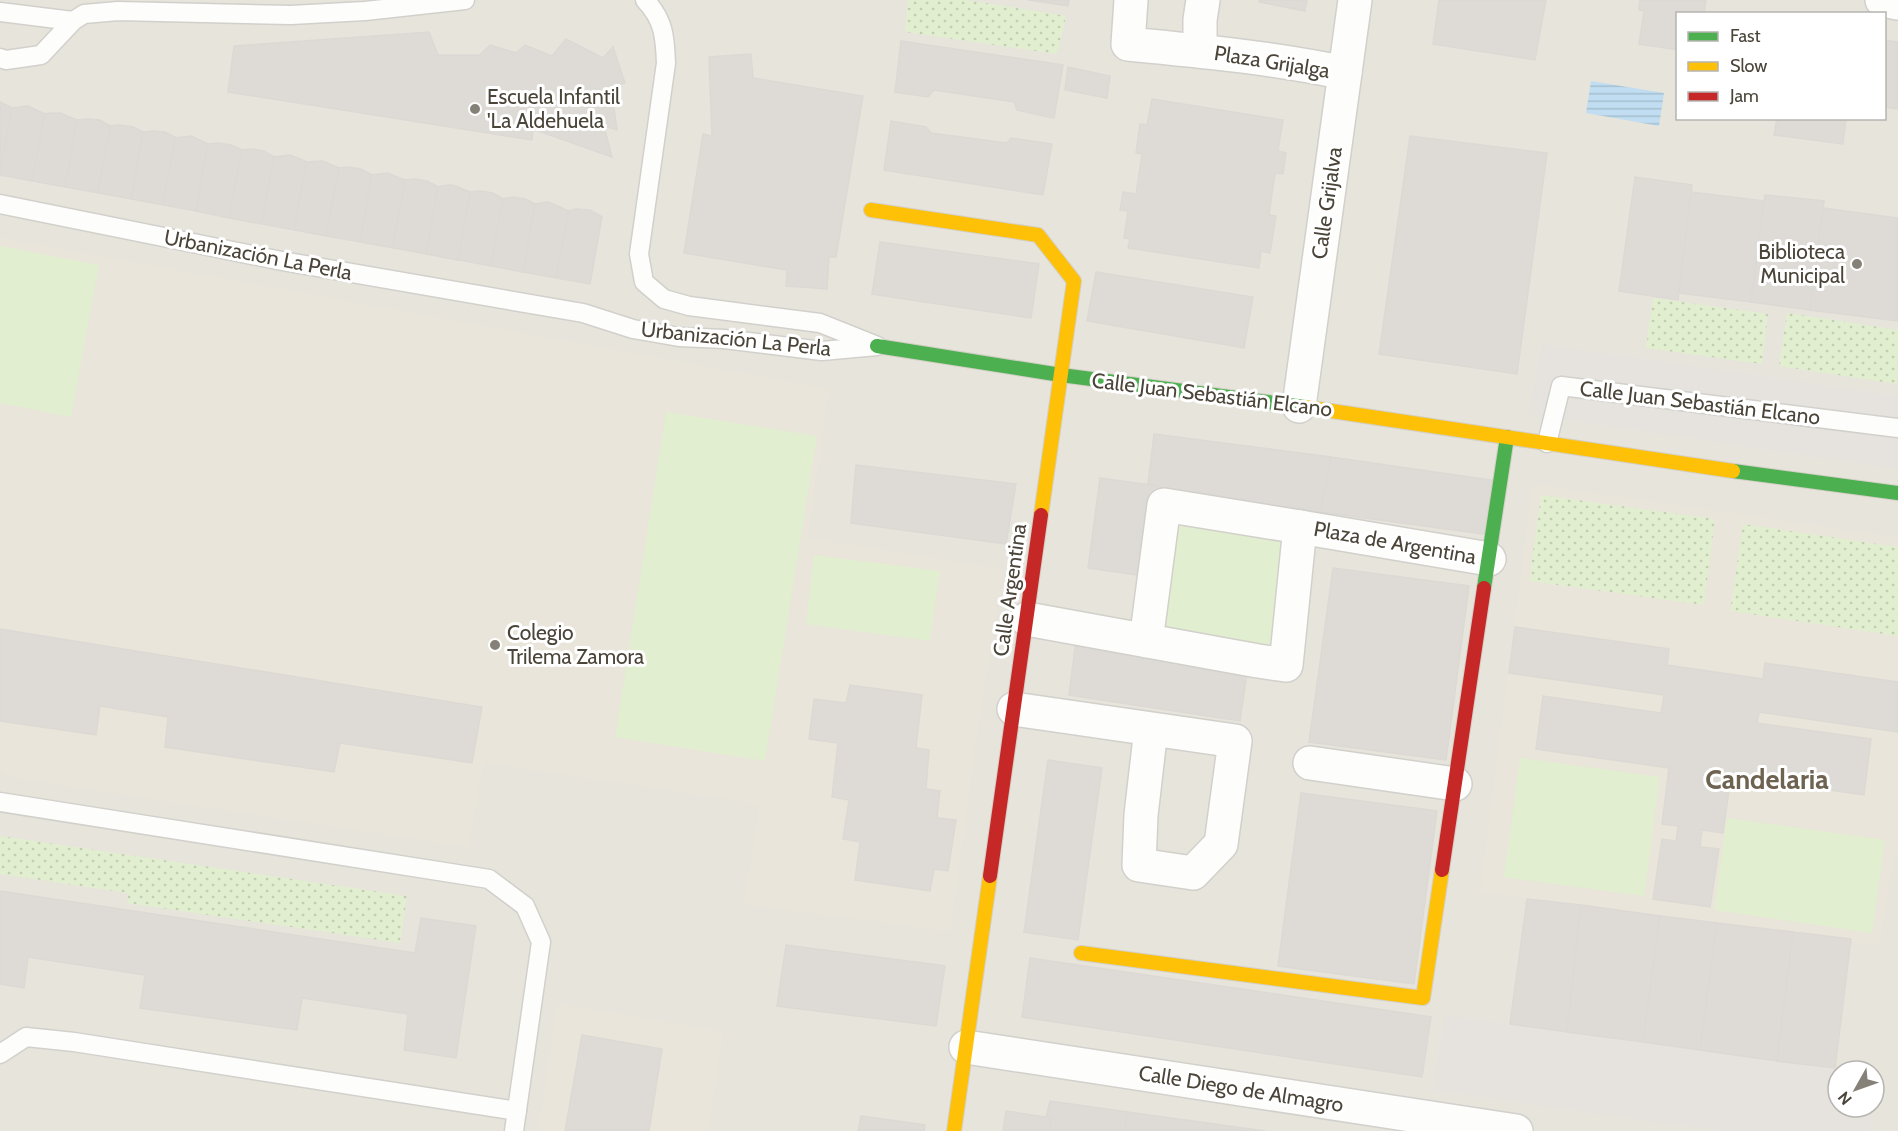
<svg xmlns="http://www.w3.org/2000/svg" width="1898" height="1131" font-family="Cabin,sans-serif">
<defs>
<pattern id="grass-dots" width="8" height="8" patternUnits="userSpaceOnUse" patternTransform="scale(1.5)"><rect width="8" height="8" fill="#e1eecf"/><path d="M2 2h.1M6 6h.1" fill="none" stroke="#c3cdb2" stroke-width="1.8" stroke-linecap="round"/></pattern>
<pattern id="water-rules" width="6" height="5" patternUnits="userSpaceOnUse" patternTransform="scale(1.5)"><rect width="6" height="5" fill="#c0ddf1"/><path d="M0 2.5h6" fill="none" stroke="#a6bfcf"/></pattern>
</defs>
<rect width="100%" height="100%" fill="#f4f2ee"/>
<path fill="#e7e4dc" fill-rule="evenodd" d="M0 0H1898V1131H0ZM1678 14H1884V118H1678ZM1838 1071H1874V1107H1838Z"/>
<g fill="#eae5da">
<path d="M0 238 829 389 807 538 1003 569 979 720 950 931 744 904 760 804 484 762 468 847 16 778 3 772 0 768Z"/>
<path d="M1533 484 1898 538V854H1893L1879 946 1793 932 1480 892Z"/>
<path d="M558 1004 723 1032 708 1131H538Z"/>
</g>
<g fill="url(#grass-dots)">
<path d="M908 0H967L1066 16 1057 54 905 32Z"/>
<path d="M1653 298 1768 314 1762 364 1646 348Z"/>
<path d="M1787 313 1898 330 1897 384 1779 366Z"/>
<path d="M1541 495 1715 519 1704 605 1529 581Z"/>
<path d="M1743 524 1898 547V636L1730 611Z"/>
<path d="M0 836 407 896 400 943 127 903 128 893 0 874Z"/>
</g>
<g fill="#e1eecf">
<path d="M0 246 99 265 71 417 0 403Z"/>
<path d="M666 412 817 436 765 761 615 737Z"/>
<path d="M1178 522 1287 535 1274 646 1165 632Z"/>
<path d="M814 555 940 571 930 641 806 624Z"/>
<path d="M1520 758 1660 777 1644 896 1504 877Z"/>
<path d="M1727 818 1885 840 1872 933 1714 910Z"/>
</g>
<g fill="#e6e3df">
<path d="M1542 344 1898 396V469L1528 414Z"/>
<path d="M1445 1015 1851 1071H1838V1107H1874L1869 1131H1719L1432 1090Z"/>
</g>
<path fill="url(#water-rules)" d="M1591 81 1664 93 1659 126 1586 113Z"/>
<g fill="#dedbd6" stroke="#dcd9d4" stroke-width="1.5">
<path d="M1028 0H1069L1068 6Z"/>
<path d="M1260 0H1307L1305 11 1259 2Z"/>
<path d="M1439 0H1546L1535 60 1433 44Z"/>
<path d="M1640 0H1706L1704 14H1678V50L1639 44 1644 11 1639 10Z"/>
<path d="M429 32 438 55H480L490 45 516 53 525 45 552 56 566 39 603 58 613 47 625 83 611 87 617 130 604 126 612 157 533 129 532 140 228 92 234 46Z"/>
<path d="M1884 40 1898 42V109L1884 107Z"/>
<path d="M901 41 1063 65 1054 118 1017 110 1014 102 934 90 928 97 895 92Z"/>
<path d="M751 54 753 78 863 96 836 257H829L827 289 786 286 787 270 684 253 703 134 712 136 709 57Z"/>
<path d="M1068 67 1110 76 1107 98 1065 90Z"/>
<path d="M1152 99 1283 120 1278 151 1286 153 1283 174 1275 173 1269 215 1276 216 1270 253 1261 251 1259 268 1128 248 1130 239 1124 238 1128 211 1120 210 1123 192 1136 194 1142 154 1136 153 1140 124 1147 125Z"/>
<path d="M0 102 12 108 0 175Z"/>
<path d="M28 106 45 114 32 181 0 175 12 108Z"/>
<path d="M50 113H60L77 120 65 187 32 181 45 114Z"/>
<path d="M1777 118H1846L1843 144 1774 135Z"/>
<path d="M88 119 100 120 110 126 98 193 65 187 77 120Z"/>
<path d="M891 121 926 127 931 133 1007 143 1011 138 1052 144 1043 195 884 170Z"/>
<path d="M120 125 133 127 143 132 131 199 98 193 110 126Z"/>
<path d="M153 131 165 132 176 138 163 205 131 199 143 132Z"/>
<path d="M191 136 208 144 196 211 163 205 175 138Z"/>
<path d="M1410 136 1547 153 1517 374 1379 354Z"/>
<path d="M219 143 231 145 242 150 229 218 196 211 208 144Z"/>
<path d="M252 149 264 151 274 157 262 224 229 218 242 150Z"/>
<path d="M290 155 307 162 294 230 262 224 274 157Z"/>
<path d="M322 161 339 168 326 236 294 230 307 162Z"/>
<path d="M349 167 361 169 372 175 360 242 326 236 339 168Z"/>
<path d="M387 173 405 180 393 248 360 242 372 175Z"/>
<path d="M1635 177 1692 185 1678 300 1619 291Z"/>
<path d="M415 179 427 181 438 187 426 254 393 248 405 180Z"/>
<path d="M448 185H453L470 192 458 260 426 254 438 187Z"/>
<path d="M480 191 493 193 503 199 491 266 458 260 470 192Z"/>
<path d="M1691 192 1764 201 1751 302 1679 293Z"/>
<path d="M1765 195 1824 201 1810 310 1751 302Z"/>
<path d="M513 197 525 199 535 204 523 272 491 266 503 199Z"/>
<path d="M548 202 569 211 556 278 523 272 535 204Z"/>
<path d="M1823 208 1898 218V321L1810 310Z"/>
<path d="M576 209 590 210 602 217 590 284 556 278 569 211Z"/>
<path d="M880 242 1039 264 1031 318 872 294Z"/>
<path d="M1096 272 1253 297 1244 348 1087 321Z"/>
<path d="M1154 434 1331 457 1321 512 1157 490 1158 486 1148 484Z"/>
<path d="M1331 457 1497 481 1490 535 1321 512Z"/>
<path d="M856 465 1016 484 1006 544 851 523Z"/>
<path d="M1100 478 1158 486 1144 576 1088 568Z"/>
<path d="M1333 568 1469 586 1446 760 1309 742Z"/>
<path d="M1515 627 1669 649 1667 665 1763 679 1765 663 1898 682V732L1759 712 1757 723 1871 739 1864 795 1731 776 1723 833 1702 830 1700 847 1719 849 1710 907 1653 899 1662 839 1676 841 1678 826 1662 824 1669 768 1536 749 1543 696 1661 713 1664 695 1509 673Z"/>
<path d="M0 629 482 707 472 763 340 743 334 772 165 747 168 717 100 706 96 735 0 721Z"/>
<path d="M1076 640 1248 666 1240 721 1069 695Z"/>
<path d="M850 685 922 695 916 748 929 750 926 789 940 791 937 818 956 820 948 871 934 869 930 891 855 880 860 842 843 839 849 800 832 797 838 743 809 739 814 699 846 703Z"/>
<path d="M1048 760 1102 768 1078 940 1024 932Z"/>
<path d="M1301 793 1437 811 1414 984 1278 966Z"/>
<path d="M0 891 415 953 421 918 476 926 456 1058 404 1050 408 1014 302 998 297 1030 140 1008 145 975 28 957 24 988 0 984Z"/>
<path d="M1527 899 1581 905 1567 1032 1510 1024Z"/>
<path d="M1581 905 1660 916 1643 1042 1567 1032Z"/>
<path d="M1660 916 1717 923 1700 1050 1643 1042Z"/>
<path d="M1717 923 1793 932 1777 1061 1700 1050Z"/>
<path d="M1793 932 1851 939 1835 1068 1777 1061Z"/>
<path d="M786 945 945 966 936 1026 777 1006Z"/>
<path d="M1030 958 1431 1017 1422 1077 1022 1017Z"/>
<path d="M582 1035 662 1049 649 1131H565Z"/>
<path d="M1050 1101 1127 1112 1125 1131H1049L1051 1118H1046Z"/>
<path d="M1006 1111 1051 1118 1049 1131H1003Z"/>
<path d="M1127 1112 1207 1123 1206 1131H1125Z"/>
<path d="M861 1116 925 1125 924 1131H858Z"/>
<path d="M1207 1123 1265 1131H1206Z"/>
</g>
<g fill="none" stroke-linecap="round" stroke-linejoin="round">
<g stroke="#d2d0cb" stroke-width="21">
<g id="lane">
<path d="M645 0C664 20 665 37 666 63L639 254 644 282 664 299 689 306 820 323 875 345"/>
<path d="M0 12 73 21"/>
<path d="M0 58 6 60 41 55 73 21 84 14 118 11 291 15 365 11 465 0"/>
<path d="M0 204 282 261 583 313 633 329 679 337 724 339 822 351 877 346"/>
<path d="M1547 443 1561 386 1898 428"/>
<path d="M0 802 489 879 525 906 541 942 514 1131"/>
<path d="M0 1054 26 1037 74 1042 517 1111"/>
</g>
</g>
<g stroke="#d2d0cb" stroke-width="36">
<g id="street">
<path d="M1131 0 1128 44C1201 51 1274 58 1345 73"/>
<path d="M1882 0 1898 3"/>
<path d="M1200 51V20L1203 0"/>
<path d="M1299 406 1355 0"/>
<path d="M1300 527 1489 559"/>
<path d="M1027 619 1258 661 1286 665 1300 527 1164 505 1146 641"/>
<path d="M1014 709 1235 741 1221 844 1193 873 1139 865 1141 815 1151 729"/>
<path d="M1310 763 1455 784"/>
<path d="M966 1047 1516 1131"/>
</g>
</g>
<g stroke="#d3cfc5" stroke-width="16">
<g id="fast">
<path d="M877 346 1061 375 1305 407"/>
<path d="M1733 471 1898 493"/>
<path d="M1484 588 1507 437"/>
</g>
</g>
<g stroke="#d3cfc5" stroke-width="16">
<g id="slow">
<path d="M871 210 1038 235 1074 281 1041 515"/>
<path d="M1305 407 1733 471"/>
<path d="M1081 953 1423 998 1442 870"/>
<path d="M954 1131 990 876"/>
</g>
</g>
<g stroke="#d3cfc5" stroke-width="16">
<g id="jam">
<path d="M1442 870 1484 588"/>
<path d="M990 876 1041 515"/>
</g>
</g>
<use href="#lane" stroke="#fdfdfc" stroke-width="18"/>
<use href="#street" stroke="#fdfdfc" stroke-width="33"/>
<use href="#fast" stroke="#4caf50" stroke-width="14"/>
<use href="#slow" stroke="#ffc107" stroke-width="14"/>
<use href="#jam" stroke="#c62828" stroke-width="14"/>
</g>
<g fill="#868178" stroke="#fff" stroke-width="2">
<circle cx="475" cy="109" r="6"/>
<circle cx="1857" cy="264" r="6"/>
<circle cx="495" cy="645" r="6"/>
</g>
<g text-anchor="middle" stroke-width="6" stroke-linejoin="round" paint-order="stroke">
<g font-size="21" fill="#4b4439" stroke="#fff">
<text transform="translate(1272 62) rotate(9)" y="7">Plaza Grijalga</text>
<text transform="translate(1327 203) rotate(-82)" y="7">Calle Grijalva</text>
<text transform="translate(258 255) rotate(11)" y="7">Urbanización La Perla</text>
<text transform="translate(736 339) rotate(6)" y="7">Urbanización La Perla</text>
<text transform="translate(1212 395) rotate(7)" y="7">Calle Juan Sebastián Elcano</text>
<text transform="translate(1700 403) rotate(7)" y="7">Calle Juan Sebastián Elcano</text>
<text transform="translate(1395 543) rotate(10)" y="7">Plaza de Argentina</text>
<text transform="translate(1010 590) rotate(-82)" y="7">Calle Argentina</text>
<text transform="translate(1241 1089) rotate(9)" y="7">Calle Diego de Almagro</text>
</g>
<g font-size="21" fill="#4b4439" stroke="#fff" text-anchor="start">
<text x="487" y="104">Escuela Infantil<tspan x="487" dy="24">'La Aldehuela</tspan></text>
<text x="1845" y="259" text-anchor="end">Biblioteca<tspan x="1845" dy="24">Municipal</tspan></text>
<text x="507" y="640">Colegio<tspan x="507" dy="24">Trilema Zamora</tspan></text>
</g>
<g font-size="27" font-weight="bold" fill="#6e6250" stroke="#fff">
<text x="1767" y="789">Candelaria</text>
</g>
</g>
<rect x="1676" y="12" width="210" height="108" fill="#ffffff" stroke="#b7b4b0" stroke-width="1.5"/>
<rect x="1688" y="32" width="30" height="9" fill="#4caf50" stroke="#b7b4b0" stroke-width="1.5"/>
<text x="1730" y="42" font-size="18" fill="#4b4439">Fast</text>
<rect x="1688" y="62" width="30" height="9" fill="#ffc107" stroke="#b7b4b0" stroke-width="1.5"/>
<text x="1730" y="72" font-size="18" fill="#4b4439">Slow</text>
<rect x="1688" y="92" width="30" height="9" fill="#c62828" stroke="#b7b4b0" stroke-width="1.5"/>
<text x="1730" y="102" font-size="18" fill="#4b4439">Jam</text>
<g transform="translate(1856 1089) rotate(230)"><circle r="28" fill="#ffffff" stroke="#b7b4b0" stroke-width="1.5"/>
<path d="M0-4.5L10 22L0 15L-10 22Z" fill="#868178"/>
<text y="-9" font-size="16" font-weight="bold" text-anchor="middle" fill="#4b4439">N</text>
</g>
</svg>
